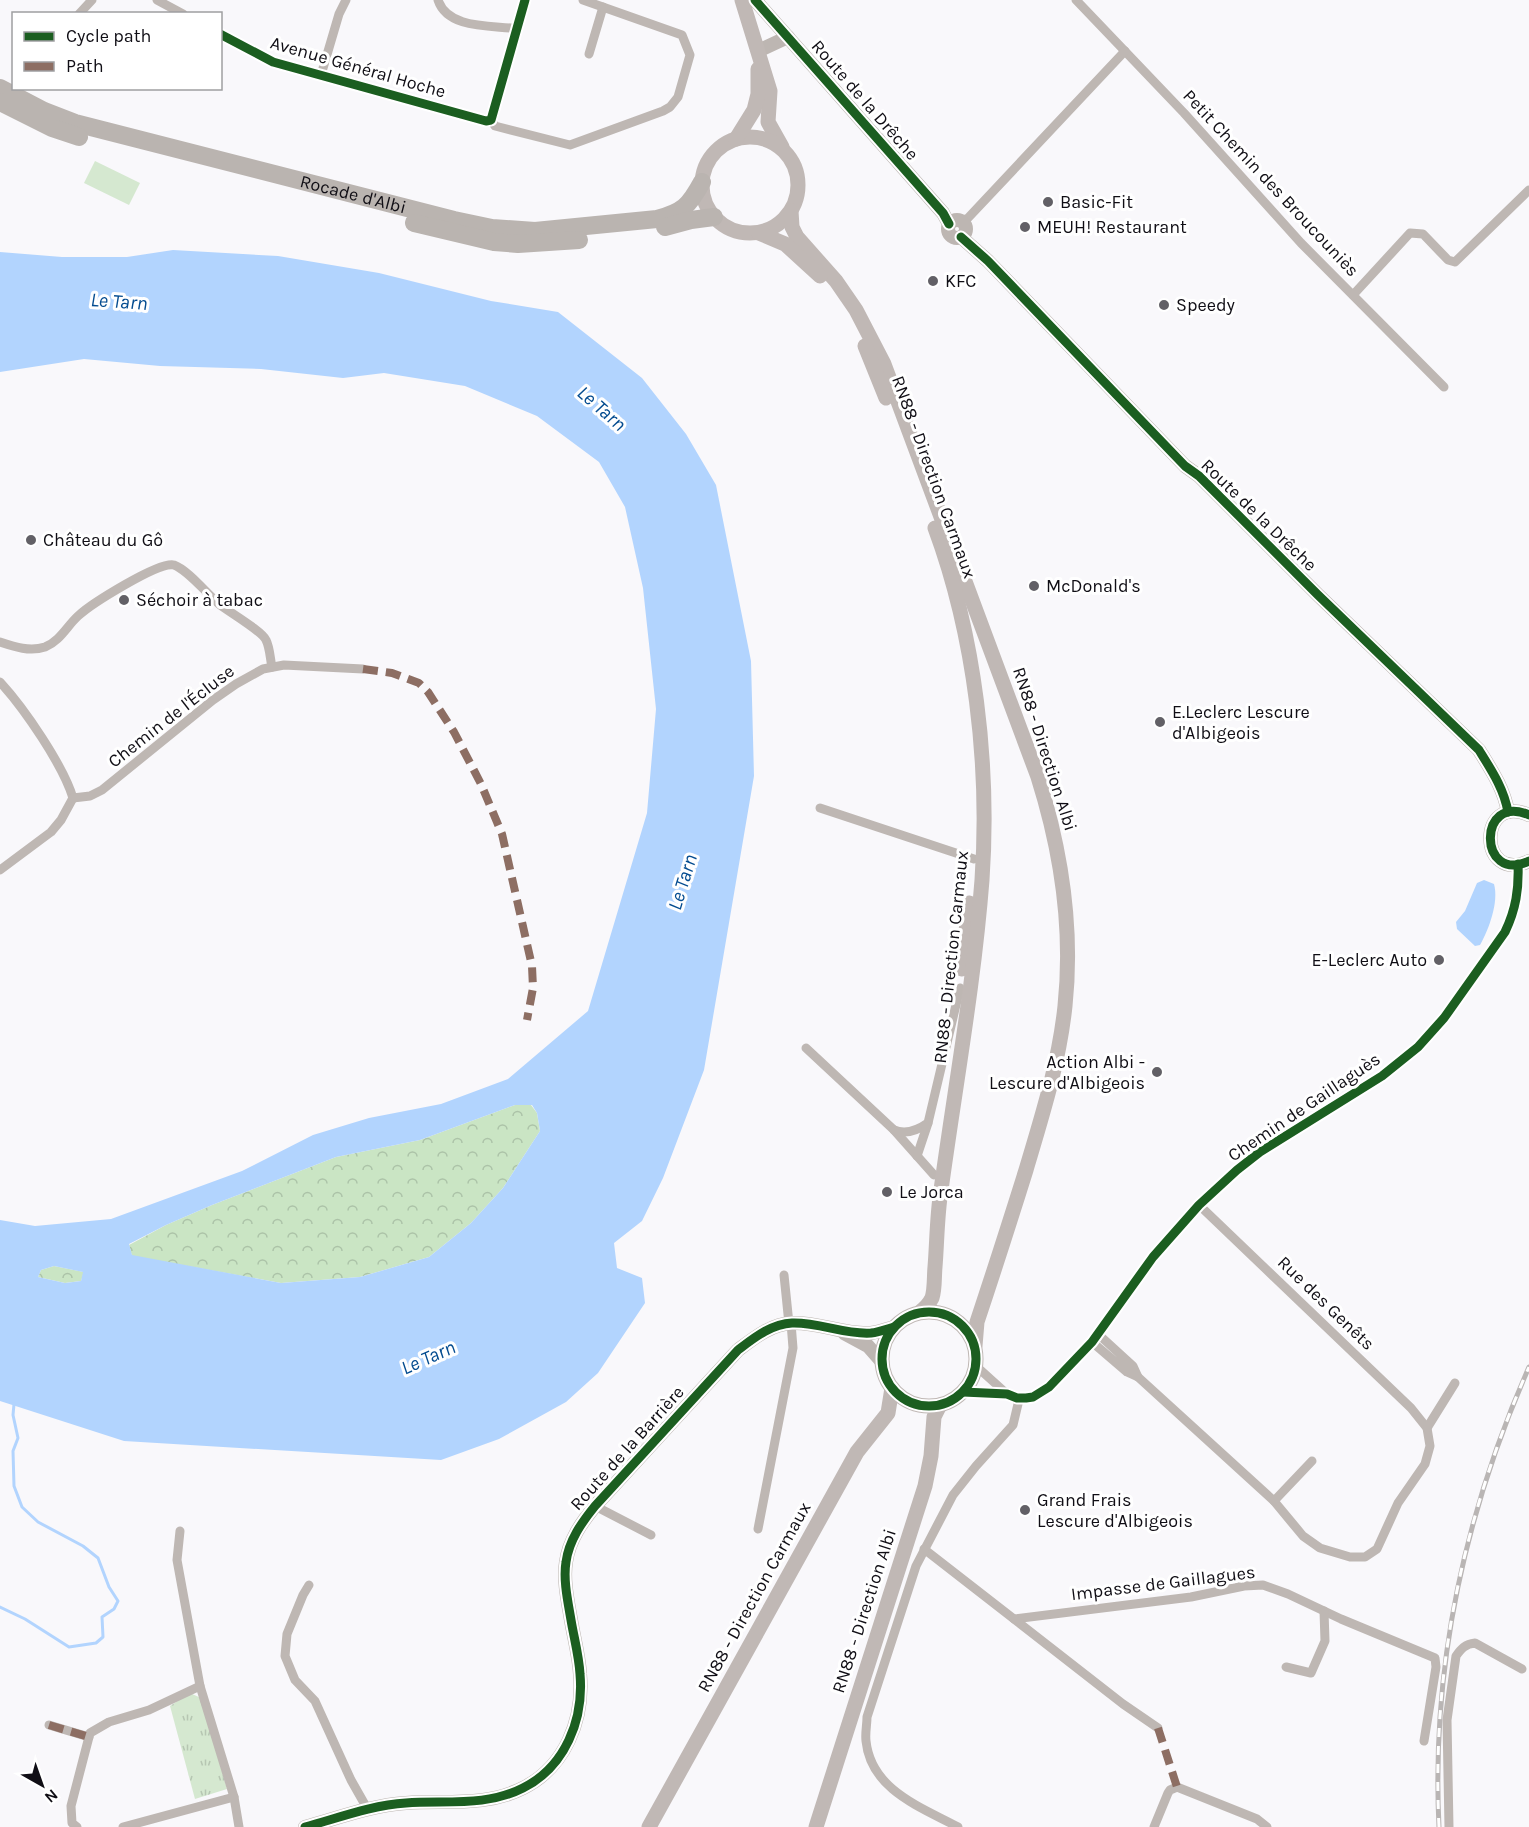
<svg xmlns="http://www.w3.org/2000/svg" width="1529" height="1827" font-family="Karla,sans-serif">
<defs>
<pattern id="forest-crowns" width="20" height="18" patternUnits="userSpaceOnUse" patternTransform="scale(1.5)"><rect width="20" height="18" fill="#cae5c4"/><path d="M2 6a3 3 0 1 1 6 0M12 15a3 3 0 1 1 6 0" fill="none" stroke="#acc3a8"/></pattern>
<pattern id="park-tufts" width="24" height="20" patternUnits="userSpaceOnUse" patternTransform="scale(1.5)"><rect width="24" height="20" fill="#d5e8d0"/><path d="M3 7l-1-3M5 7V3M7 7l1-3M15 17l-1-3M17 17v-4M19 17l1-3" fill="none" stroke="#b6c6b2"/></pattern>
</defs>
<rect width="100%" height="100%" fill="#f9f8fb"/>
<path fill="#d5e8d0" d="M95 161 140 183 129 205 84 183Z"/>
<g fill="url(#forest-crowns)">
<path d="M515 1105H531L537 1113 540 1131 503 1188 471 1223 429 1257 360 1277 281 1283 132 1256 129 1245 166 1225 212 1205 336 1157 420 1140Z"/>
<path d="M54 1266 84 1272 81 1281 65 1283 38 1277 41 1270Z"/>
</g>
<path fill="url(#park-tufts)" d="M190 1693 201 1698 227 1789 195 1799 170 1706Z"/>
<g fill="#b2d4fe" fill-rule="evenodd">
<path d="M173 250 278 256 379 273 491 301 558 312 642 378 686 434 716 485 751 661 754 776 704 1070 663 1178 642 1221 614 1243 617 1268 642 1278 645 1303 598 1373 566 1402 499 1439 441 1460 124 1441 0 1401V1220L35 1226 111 1219 242 1171 313 1135 369 1118 441 1104 508 1079 588 1011 647 813 656 709 643 588 625 507 599 462 537 416 465 386 384 373 343 378 261 369 160 366 84 359 0 372V252L62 257H127ZM515 1105H532L537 1113 540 1131 503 1188 471 1223 429 1257 360 1277 281 1283 132 1255 129 1244 166 1225 212 1205 336 1157 420 1140ZM54 1266 83 1272 81 1281 65 1283 38 1277 41 1270Z"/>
<path d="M1484 880 1494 884C1499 902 1489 929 1480 945L1475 946 1457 929 1456 922 1465 911 1477 883Z"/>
</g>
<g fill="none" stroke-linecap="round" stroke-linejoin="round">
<path stroke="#b2d4fe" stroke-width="3" d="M0 1607 25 1619 69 1647 96 1643 103 1637 102 1617 114 1609 118 1601 109 1587 98 1558 83 1546 38 1522 22 1507 14 1486 13 1451 18 1438 13 1415 14 1404"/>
<g stroke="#beb7b3" stroke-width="9">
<path d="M157 0 183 14"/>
<path d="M438 0C448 30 493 25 518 29"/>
<path d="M1076 0 1184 113 1301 243 1444 387"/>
<path d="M79 14 92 0"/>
<path d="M220 34 273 62 486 121 491 120"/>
<path d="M589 54 603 7"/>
<path d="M321 75 339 14 346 0"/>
<path d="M491 120 495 126 570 145 663 111 670 107 678 97 690 55 682 35 583 0"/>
<path d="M491 120 525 0"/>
<path d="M962 221 968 218 1125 51"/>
<path d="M1353 295 1410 233 1423 234 1448 260 1455 262 1529 190"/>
<path d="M0 642C15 647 30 652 45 647 60 641 67 626 78 616 91 604 159 561 174 565 188 570 207 594 219 604 229 612 262 631 266 640 270 648 270 658 272 667"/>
<path d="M0 682C24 708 63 765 73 798L61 820 51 832 0 870"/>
<path d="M73 798 90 796 102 790 213 700 236 684 263 669 284 665 363 669"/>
<path d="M820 808 974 859"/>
<path d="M806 1048 894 1130 934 1175"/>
<path d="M894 1130C906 1135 918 1130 928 1123L960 988"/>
<path d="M917 1156 928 1123"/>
<path d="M784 1275 789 1324"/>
<path d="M1092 1342 1127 1372 1138 1377 1133 1366 1098 1334"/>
<path d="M976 1366 1007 1394 1017 1398 1033 1397 1049 1387 1092 1342 1153 1257 1199 1205 1237 1170 1260 1152 1382 1076 1418 1047 1444 1018 1505 932C1516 909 1519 889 1518 864"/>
<path d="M1138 1377 1274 1501 1303 1536 1320 1548 1350 1557H1365L1377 1549 1398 1503 1425 1464 1430 1446 1427 1428 1411 1408 1199 1205"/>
<path d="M963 1392 1007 1394"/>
<path d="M1427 1428 1455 1383"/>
<path d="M1274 1501 1312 1461"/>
<path d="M595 1506 651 1535"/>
<path d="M758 1529 793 1348 791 1323"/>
<path d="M180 1531 177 1560 200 1686 234 1797 239 1827"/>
<path d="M924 1549 1014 1619 1191 1597 1244 1586 1263 1585 1288 1594 1341 1619 1435 1658 1436 1667 1424 1741"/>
<path d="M309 1585 303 1595 287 1634 285 1656 295 1680 315 1701 351 1780 368 1810"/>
<path d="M1014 1619 1123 1704 1158 1728"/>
<path d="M1286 1667 1311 1673 1325 1641 1324 1611"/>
<path d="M49 1725 89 1737"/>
<path d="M77 1827 72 1823 71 1806 90 1733 109 1722 149 1710 200 1686"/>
<path d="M123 1827 234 1797"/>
<path d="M958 1827C921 1807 871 1790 866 1741 865 1733 867 1725 867 1717L916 1566 953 1495 976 1466 1013 1425 1018 1404 1017 1398"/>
<path d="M1154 1827 1168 1793 1170 1790 1177 1787 1257 1819 1267 1827"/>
<path d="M1449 1827 1447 1720 1456 1656C1461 1649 1465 1644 1475 1643L1522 1669"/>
</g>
<g stroke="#bdb6b2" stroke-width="14">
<path d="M755 0 943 213 949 224"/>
<path d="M758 51 788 37"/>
<circle cx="957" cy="229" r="9"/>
<path d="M961 237 988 261 1185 466 1199 476 1318 595 1479 750C1492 771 1504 789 1508 812"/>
<path d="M1529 815C1477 792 1478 885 1529 861"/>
<path d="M844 1333 868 1346 882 1362"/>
<path d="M305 1827C338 1818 372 1805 406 1803 445 1800 486 1807 523 1788 565 1767 584 1720 580 1674 579 1656 574 1638 571 1620 568 1602 563 1580 566 1562 569 1540 582 1522 595 1506L738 1350C754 1338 771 1324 792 1323 819 1322 845 1335 871 1333 879 1332 887 1329 894 1327"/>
</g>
<g stroke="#c0b8b5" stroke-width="15">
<path d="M742 0 770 91 768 122 782 147"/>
<circle cx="750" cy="185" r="48"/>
<path d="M736 139 754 110 758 94V69"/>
<path d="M791 211 792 227 797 237 836 281 856 310 884 364 1038 777C1061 850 1073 930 1065 1006 1059 1063 1042 1116 1026 1170 1010 1221 994 1271 977 1322L975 1346"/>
<path d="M759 233 785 244 820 276"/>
<path d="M865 346 886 398"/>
<path d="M962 969 969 903"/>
<circle cx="929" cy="1359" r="47"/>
<path d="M920 1312C925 1308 929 1304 932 1298 935 1289 934 1277 935 1267 937 1242 937 1215 941 1190 955 1087 974 984 982 880 990 765 975 636 935 528"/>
<path d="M649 1827 857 1452 888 1413 892 1388"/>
<path d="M816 1827 925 1486 931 1456 934 1417 940 1405"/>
</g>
<g stroke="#bab4b0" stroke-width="18">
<path id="s1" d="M0 88 44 111 75 123 454 220 492 228 535 231 657 219C683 212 689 206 702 182"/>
<path d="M0 102 52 128 79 137"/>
<path d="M414 223 494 242 518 244 579 240"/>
<path d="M665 227 691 220 714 217"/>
</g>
<g stroke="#b9b5b4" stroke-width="5">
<path id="rail" d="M1439 1827C1431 1666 1464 1515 1529 1367"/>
</g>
<use href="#rail" stroke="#fff" stroke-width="3" stroke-dasharray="9" stroke-linecap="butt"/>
<g stroke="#8d6e63" stroke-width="8" stroke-dasharray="15 8" stroke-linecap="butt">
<path d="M363 669 392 673 419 683 428 692 454 732 481 784 502 834 532 966 533 988 527 1020"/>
<path d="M49 1725 89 1737"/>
<path d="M1158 1728 1177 1787"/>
</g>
<g stroke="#fff" stroke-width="13">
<g id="cycleway">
<path d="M755 0 943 213 949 224"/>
<path d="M220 34 273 62 486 121 491 120 525 0"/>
<path d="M961 237 988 261 1185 466 1199 476 1318 595 1479 750C1492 771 1504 789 1508 812"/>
<path d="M1529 815C1477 792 1478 885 1529 861"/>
<circle cx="929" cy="1359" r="47"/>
<path d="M963 1392 1007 1394 1017 1398H1026L1033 1397 1049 1387 1092 1342 1153 1257 1199 1205 1237 1170 1260 1152 1382 1076 1418 1047 1444 1018 1505 932C1516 909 1519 889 1518 864"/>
<path d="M305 1827C338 1818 372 1805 406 1803 445 1800 486 1807 523 1788 565 1767 584 1720 580 1674 579 1656 574 1638 571 1620 568 1602 563 1580 566 1562 569 1540 582 1522 595 1506L738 1350C754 1338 771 1324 792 1323 819 1322 845 1335 871 1333 879 1332 887 1329 894 1327"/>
</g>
</g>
<use href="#cycleway" stroke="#1b5e20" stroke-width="9"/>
</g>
<g fill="#626066" stroke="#fff" stroke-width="2">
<circle cx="1048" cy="202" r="6"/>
<circle cx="1025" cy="227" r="6"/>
<circle cx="933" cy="281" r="6"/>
<circle cx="1164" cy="305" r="6"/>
<circle cx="31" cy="540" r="6"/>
<circle cx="1034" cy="586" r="6"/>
<circle cx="124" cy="600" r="6"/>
<circle cx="1160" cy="722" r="6"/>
<circle cx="1439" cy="960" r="6"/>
<circle cx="1157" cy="1072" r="6"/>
<circle cx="887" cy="1192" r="6"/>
<circle cx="1025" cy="1510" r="6"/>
</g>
<g text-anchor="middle" stroke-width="6" stroke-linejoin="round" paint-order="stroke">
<g font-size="18" fill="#100e15" stroke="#fff">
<text transform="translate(358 67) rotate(16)" y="6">Avenue Général Hoche</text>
<text transform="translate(865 100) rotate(49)" y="6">Route de la Drêche</text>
<text transform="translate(1271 183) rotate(47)" y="6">Petit Chemin des Broucouniès</text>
<text dy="6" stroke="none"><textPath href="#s1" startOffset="370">Rocade d'Albi</textPath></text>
<text transform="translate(934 477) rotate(70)" y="6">RN88 - Direction Carmaux</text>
<text transform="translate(1259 515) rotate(44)" y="6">Route de la Drêche</text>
<text transform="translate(171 716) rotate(-38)" y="6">Chemin de l'Écluse</text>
<text transform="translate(1045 749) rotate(72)" y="6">RN88 - Direction Albi</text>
<text transform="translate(951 957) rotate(-84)" y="6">RN88 - Direction Carmaux</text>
<text transform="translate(1304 1107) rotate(-34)" y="6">Chemin de Gaillaguès</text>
<text transform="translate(1326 1303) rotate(44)" y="6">Rue des Genêts</text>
<text transform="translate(627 1448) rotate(-48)" y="6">Route de la Barrière</text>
<text transform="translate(1163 1583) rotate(-7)" y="6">Impasse de Gaillagues</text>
<text transform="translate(754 1597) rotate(-61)" y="6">RN88 - Direction Carmaux</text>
<text transform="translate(864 1611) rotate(-72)" y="6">RN88 - Direction Albi</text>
</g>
<g font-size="18" fill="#100e15" stroke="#fff" text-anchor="start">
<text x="1060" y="208">Basic-Fit</text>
<text x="1037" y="233">MEUH! Restaurant</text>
<text x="945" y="287">KFC</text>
<text x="1176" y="311">Speedy</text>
<text x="43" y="546">Château du Gô</text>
<text x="1046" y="592">McDonald's</text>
<text x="136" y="606">Séchoir à tabac</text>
<text x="1172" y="718">E.Leclerc Lescure<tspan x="1172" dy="21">d'Albigeois</tspan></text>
<text x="1427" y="966" text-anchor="end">E-Leclerc Auto</text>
<text x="1145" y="1068" text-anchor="end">Action Albi -<tspan x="1145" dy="21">Lescure d'Albigeois</tspan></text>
<text x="899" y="1198">Le Jorca</text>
<text x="1037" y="1506">Grand Frais<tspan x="1037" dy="21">Lescure d'Albigeois</tspan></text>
</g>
<g font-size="20" font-style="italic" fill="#044c90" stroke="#fff">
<text transform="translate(119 301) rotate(4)" y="7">Le Tarn</text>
<text transform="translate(602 408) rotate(41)" y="7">Le Tarn</text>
<text transform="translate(682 882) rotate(-73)" y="7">Le Tarn</text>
<text transform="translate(428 1357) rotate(-24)" y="7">Le Tarn</text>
</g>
</g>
<rect x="12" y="12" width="210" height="78" fill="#ffffff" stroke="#9f9fa1" stroke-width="1.5"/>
<rect x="24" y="32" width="30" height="9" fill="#1b5e20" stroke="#9f9fa1" stroke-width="1.5"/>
<text x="66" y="42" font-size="18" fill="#100e15">Cycle path</text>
<rect x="24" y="62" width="30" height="9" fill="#8d6e63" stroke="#9f9fa1" stroke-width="1.5"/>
<text x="66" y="72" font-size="18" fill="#100e15">Path</text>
<g transform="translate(42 1785) rotate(140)" stroke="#ffffff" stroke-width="4.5" paint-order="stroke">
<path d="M0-4.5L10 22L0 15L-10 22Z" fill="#100e15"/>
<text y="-9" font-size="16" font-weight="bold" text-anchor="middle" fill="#100e15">N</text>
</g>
</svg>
